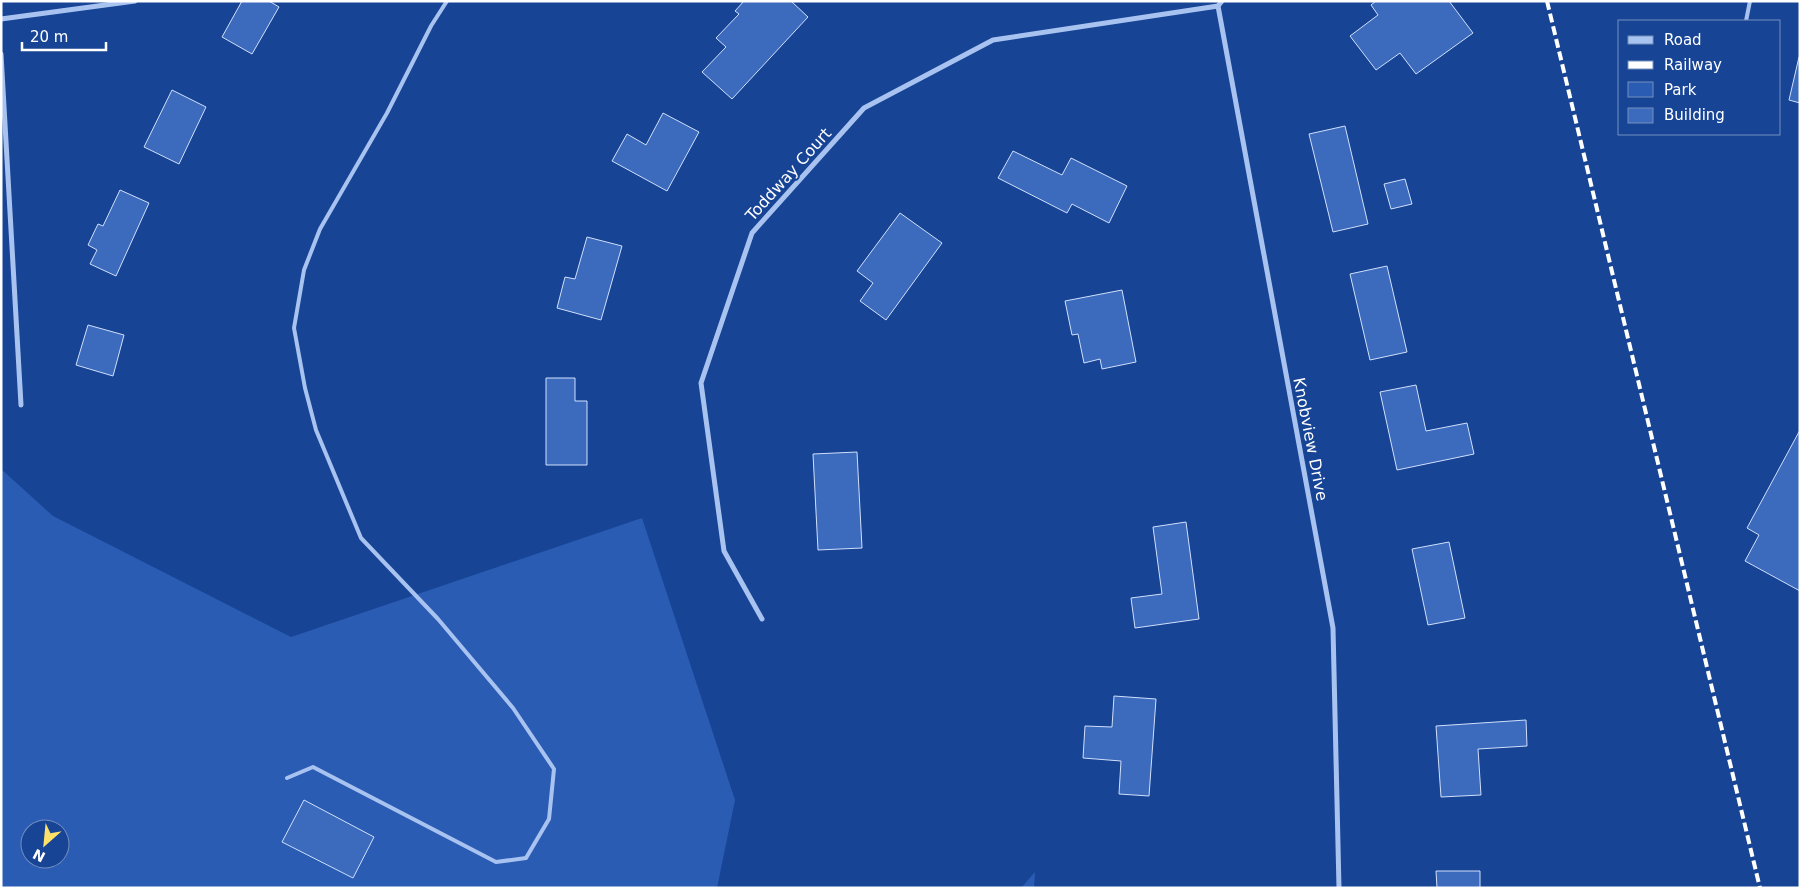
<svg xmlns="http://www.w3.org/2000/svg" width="1801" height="889" font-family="'DejaVu Sans',sans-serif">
<rect width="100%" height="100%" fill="#174495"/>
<g fill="#2b5cb4" fill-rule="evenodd">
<path d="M1 469 53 516 291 637 642 518 735 800 717 888H1ZM30 829H60V859H30Z"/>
<path d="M1035 872 1034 888H1021Z"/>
</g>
<g fill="#3c6abc" stroke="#d0e0fc">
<path d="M242 1H269L279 7 252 54 222 37Z"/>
<path d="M744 1H791L808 17 732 99 702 72 726 47 716 38 739 14 735 11Z"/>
<path d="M1376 1H1449L1473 33 1416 74 1400 53 1376 70 1350 36 1378 15 1371 5Z"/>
<path d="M1799 57H1800V103L1789 100Z"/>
<path d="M172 90 206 107 179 164 144 147Z"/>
<path d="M663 113 699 132 667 191 612 161 627 134 646 145Z"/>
<path d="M1345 126 1368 224 1333 232 1309 134Z"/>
<path d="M1013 151 1062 175 1071 158 1127 186 1109 223 1072 204 1067 213 998 178Z"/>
<path d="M1405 179 1412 204 1391 209 1384 184Z"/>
<path d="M120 190 149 203 116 276 90 264 97 250 88 245 98 224 103 226Z"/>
<path d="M900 213 942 243 886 320 860 301 873 283 857 271Z"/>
<path d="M587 237 622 246 601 320 557 308 565 277 575 279Z"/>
<path d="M1387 266 1407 352 1370 360 1350 274Z"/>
<path d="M1122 290 1136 362 1102 369 1100 359 1084 363 1078 334 1072 335 1065 301Z"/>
<path d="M88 325 124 335 113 376 76 365Z"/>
<path d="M546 378H575V401H587V465H546Z"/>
<path d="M1416 385 1426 431 1467 423 1474 454 1397 470 1380 392Z"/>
<path d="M1800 430V591L1745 561 1759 535 1747 528Z"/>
<path d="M857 452 862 548 818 550 813 454Z"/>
<path d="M1186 522 1199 619 1135 628 1131 598 1162 594 1153 527Z"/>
<path d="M1449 542 1465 618 1428 625 1412 549Z"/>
<path d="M1114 696 1156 699 1149 796 1119 794 1121 761 1083 758 1085 726 1112 727Z"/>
<path d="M1526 720 1527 746 1478 749 1481 795 1441 797 1436 726Z"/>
<path d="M304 800 374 837 353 878 282 842Z"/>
<path d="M1436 871H1480V888H1437Z"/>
</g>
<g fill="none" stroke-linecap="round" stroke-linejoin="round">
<g stroke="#a9c3f1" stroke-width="4">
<path d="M1746 21 1750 1"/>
<path d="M287 778 313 767 496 862 526 858 549 819 554 769 513 708 438 619 361 538 316 430 305 388 294 328 304 270 320 229 387 113 431 26 447 1"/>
</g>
<g stroke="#a9c3f1" stroke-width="5">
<path d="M1222 1 1218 6 1333 628 1339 888"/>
<path d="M1 19 135 1"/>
<path d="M1 54 21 405"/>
<path d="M762 619 724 551 701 383 752 233 864 108 993 40 1218 6"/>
</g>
<path stroke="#fff" stroke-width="4" stroke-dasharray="9 4" stroke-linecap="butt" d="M1547 1 1760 888"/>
</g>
<g text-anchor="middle" stroke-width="4" stroke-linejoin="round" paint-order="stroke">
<g font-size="16" fill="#fff" stroke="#174495">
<text transform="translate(788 174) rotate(-48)" y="6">Toddway Court</text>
<text transform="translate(1311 439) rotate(79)" y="6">Knobview Drive</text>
</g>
</g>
<rect width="1801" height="889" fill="none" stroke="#ffffff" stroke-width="5"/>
<rect x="1618" y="20" width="162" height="115" fill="#174495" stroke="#748fbf"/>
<rect x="1628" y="36" width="25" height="8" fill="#a9c3f1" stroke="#748fbf"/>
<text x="1664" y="45" font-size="15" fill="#ffffff">Road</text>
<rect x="1628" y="61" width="25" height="8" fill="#ffffff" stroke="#748fbf"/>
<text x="1664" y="70" font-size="15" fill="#ffffff">Railway</text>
<rect x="1628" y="82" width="25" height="15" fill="#2b5cb4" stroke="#748fbf"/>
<text x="1664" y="95" font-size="15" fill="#ffffff">Park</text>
<rect x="1628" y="108" width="25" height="15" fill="#3c6abc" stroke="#748fbf"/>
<text x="1664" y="120" font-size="15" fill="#ffffff">Building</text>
<g transform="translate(45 844) rotate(207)"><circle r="24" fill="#174495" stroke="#748fbf"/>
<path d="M0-4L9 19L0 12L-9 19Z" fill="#ffe069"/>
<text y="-8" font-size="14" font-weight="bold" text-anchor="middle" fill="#ffffff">N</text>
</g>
<path d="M22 42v8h84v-8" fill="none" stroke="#ffffff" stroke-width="2.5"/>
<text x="30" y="42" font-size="15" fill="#ffffff" stroke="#174495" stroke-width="4" paint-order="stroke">20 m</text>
</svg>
